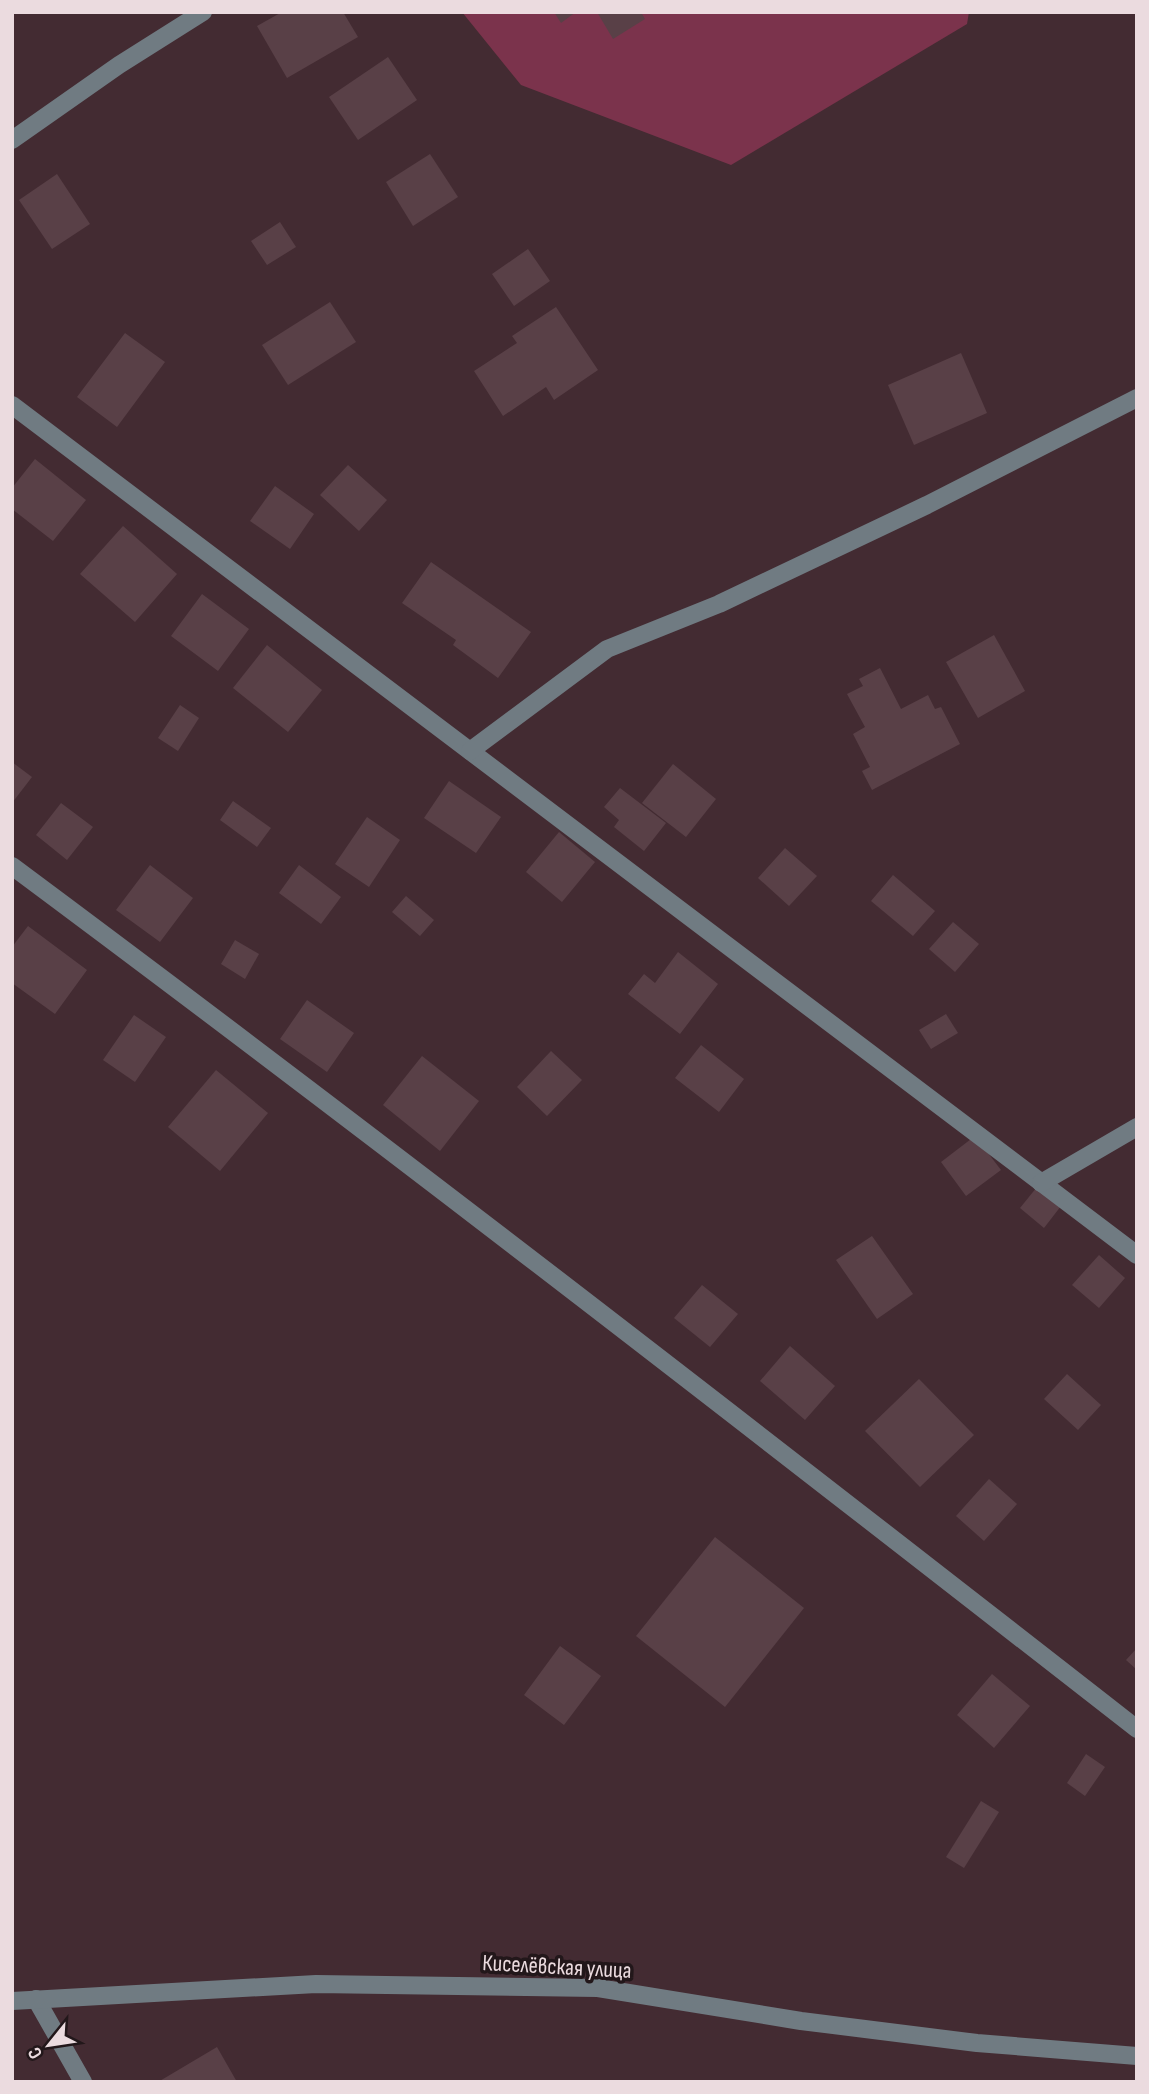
<svg xmlns="http://www.w3.org/2000/svg" width="1149" height="2094" font-family="'Sofia Sans Condensed',sans-serif">
<rect width="100%" height="100%" fill="#432b32"/>
<path fill="#7b334c" d="M462 12H969L967 24 731 165 521 85Z"/>
<g fill="#594047">
<path d="M282 12H343L358 37 287 78 257 26Z"/>
<path d="M554 12H576L561 23Z"/>
<path d="M597 12H641L645 19 613 39Z"/>
<path d="M388 57 417 100 358 140 329 97Z"/>
<path d="M430 154 458 197 413 226 386 182Z"/>
<path d="M57 174 90 224 52 249 19 200Z"/>
<path d="M280 222 296 247 267 265 251 241Z"/>
<path d="M528 249 550 281 514 306 492 274Z"/>
<path d="M330 302 356 342 288 385 262 345Z"/>
<path d="M556 307 598 370 554 400 546 387 503 416 474 371 517 343 512 336Z"/>
<path d="M125 333 165 362 117 427 77 397Z"/>
<path d="M961 353 987 413 914 445 888 385Z"/>
<path d="M35 459 86 500 53 541 12 509V488Z"/>
<path d="M348 465 387 500 359 531 320 495Z"/>
<path d="M275 486 314 514 290 549 250 521Z"/>
<path d="M123 526 177 574 135 622 80 574Z"/>
<path d="M431 562 531 632 498 678 453 645 456 640 402 603Z"/>
<path d="M202 594 249 629 218 671 171 636Z"/>
<path d="M994 635 1025 691 978 718 946 662Z"/>
<path d="M267 645 322 690 288 732 233 688Z"/>
<path d="M880 668 901 709 928 695 935 709 941 707 960 744 872 790 862 771 870 767 853 734 865 727 847 694 863 686 859 679Z"/>
<path d="M180 705 199 718 178 751 158 738Z"/>
<path d="M12 762 32 777 12 803Z"/>
<path d="M673 764 716 799 686 837 642 803Z"/>
<path d="M449 781 501 817 476 853 424 818Z"/>
<path d="M620 788 666 823 644 851 614 827 619 820 604 807Z"/>
<path d="M233 801 271 828 257 847 220 820Z"/>
<path d="M61 803 93 827 67 860 36 835Z"/>
<path d="M367 817 400 840 369 887 335 864Z"/>
<path d="M559 832 595 862 562 902 526 872Z"/>
<path d="M785 848 817 876 789 906 758 878Z"/>
<path d="M150 865 193 898 160 942 116 910Z"/>
<path d="M299 865 341 897 321 924 279 893Z"/>
<path d="M893 875 935 911 913 936 871 901Z"/>
<path d="M406 896 434 920 420 936 392 912Z"/>
<path d="M953 922 979 944 955 972 929 949Z"/>
<path d="M28 926 87 970 55 1014 12 983V947Z"/>
<path d="M235 940 259 954 245 979 221 964Z"/>
<path d="M678 952 718 984 680 1034 628 994 644 974 655 983Z"/>
<path d="M307 1000 354 1033 327 1072 280 1039Z"/>
<path d="M946 1014 958 1033 931 1049 919 1030Z"/>
<path d="M134 1015 166 1037 135 1082 103 1060Z"/>
<path d="M701 1045 744 1079 719 1112 675 1078Z"/>
<path d="M551 1051 582 1080 547 1116 517 1087Z"/>
<path d="M422 1056 479 1101 440 1151 383 1105Z"/>
<path d="M216 1070 268 1113 220 1171 168 1127Z"/>
<path d="M975 1136 1001 1170 966 1196 941 1162Z"/>
<path d="M1037 1187 1061 1206 1044 1228 1020 1208Z"/>
<path d="M872 1236 913 1294 877 1319 836 1260Z"/>
<path d="M1099 1255 1125 1278 1099 1308 1072 1285Z"/>
<path d="M702 1285 738 1314 710 1347 674 1318Z"/>
<path d="M790 1346 835 1386 805 1420 760 1381Z"/>
<path d="M1067 1374 1101 1405 1078 1430 1044 1399Z"/>
<path d="M919 1379 974 1435 920 1487 865 1431Z"/>
<path d="M989 1479 1017 1504 984 1541 956 1516Z"/>
<path d="M715 1537 804 1608 725 1707 636 1636Z"/>
<path d="M560 1646 601 1676 564 1725 524 1695Z"/>
<path d="M1137 1648V1670L1126 1660Z"/>
<path d="M992 1674 1030 1706 994 1748 957 1715Z"/>
<path d="M1086 1754 1105 1767 1085 1796 1067 1783Z"/>
<path d="M981 1801 999 1812 964 1868 946 1857Z"/>
<path d="M217 2047 237 2082H158Z"/>
</g>
<g fill="none" stroke-linecap="round" stroke-linejoin="round">
<g stroke="#707b82" stroke-width="18">
<path d="M12 140 119 65 203 12"/>
<path d="M12 405 1137 1255"/>
<path d="M470 751 607 649 719 604 927 505 1137 398"/>
<path d="M12 866C391 1148 764 1438 1137 1729"/>
<path d="M1041 1183 1137 1127"/>
<path d="M36 1999 83 2082"/>
<path d="M12 2001 316 1984 598 1988 801 2021 977 2043 1137 2056"/>
</g>
</g>
<g text-anchor="middle" stroke-width="7" stroke-linejoin="round" paint-order="stroke">
<g font-size="23" fill="#ebdbdf" stroke="#22171a">
<text transform="translate(557 1966) rotate(3)" y="8">Киселёвская улица</text>
</g>
</g>
<rect width="1149" height="2094" fill="none" stroke="#ebdbdf" stroke-width="28"/>
<g transform="translate(49 2045) rotate(240)" stroke="#22171a" stroke-width="5" paint-order="stroke">
<path d="M0-5L12 26L0 18L-12 26Z" fill="#ebdbdf"/>
<text y="-10" font-size="19" font-weight="bold" text-anchor="middle" fill="#ebdbdf">С</text>
</g>
</svg>
